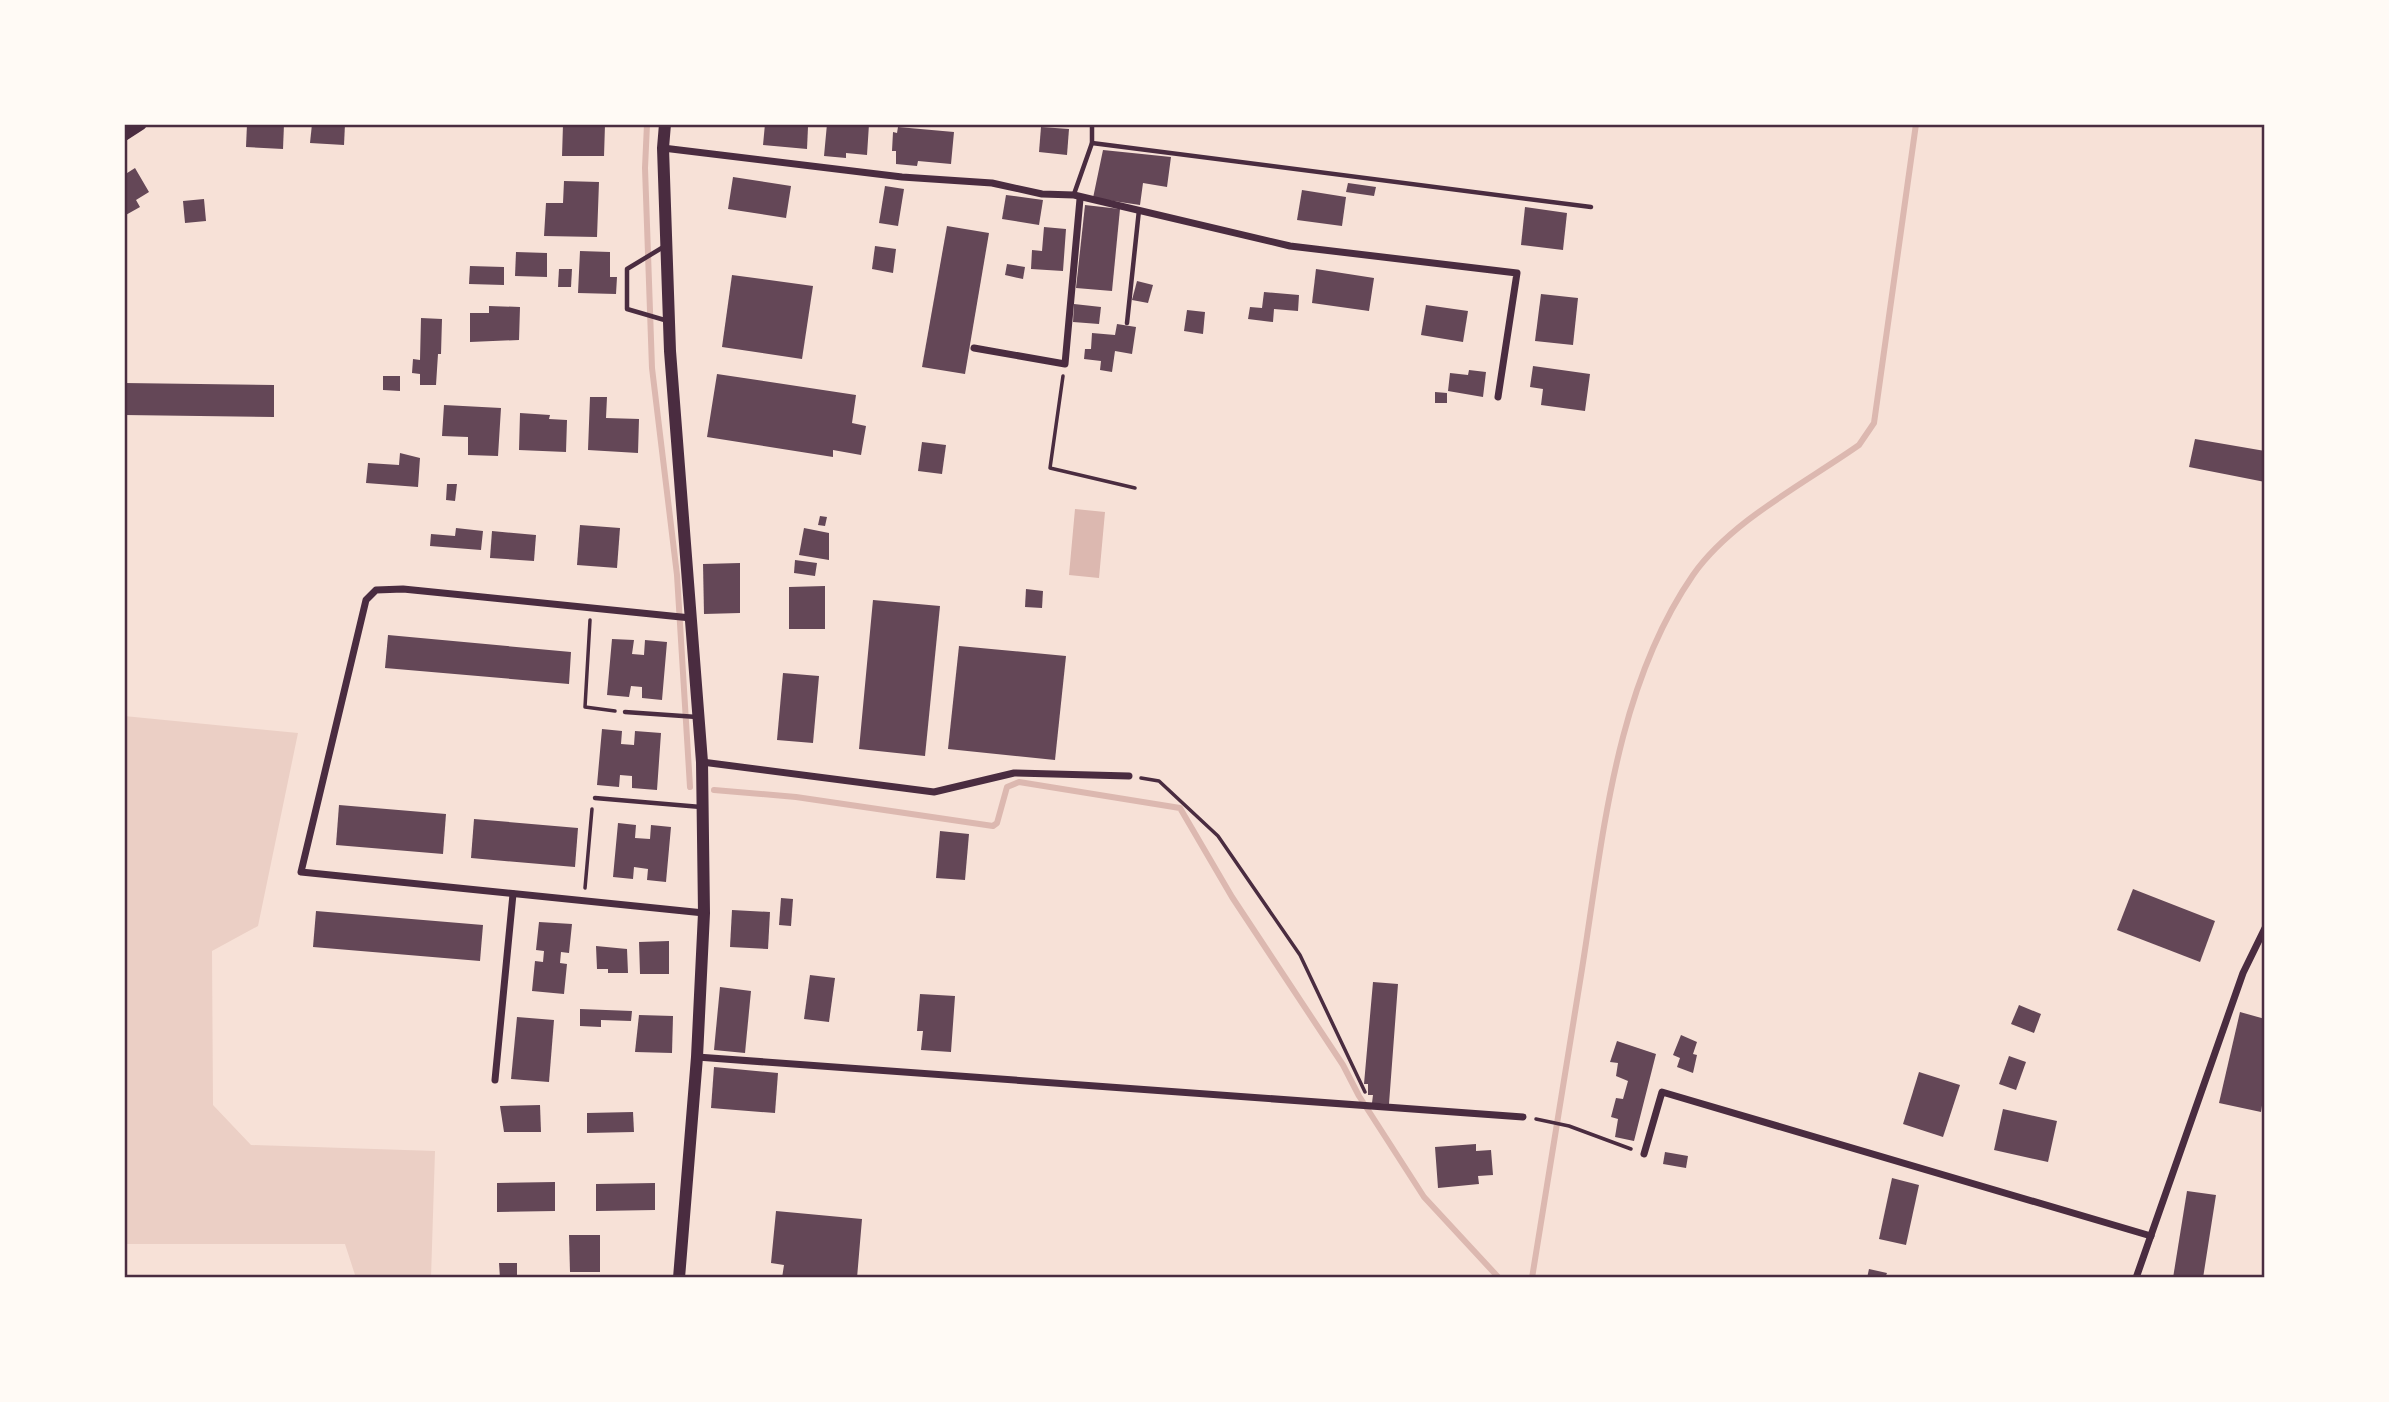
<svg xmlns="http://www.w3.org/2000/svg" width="2389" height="1402" font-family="'Golos Text',sans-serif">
<rect width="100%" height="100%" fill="#f7e1d7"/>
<path fill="#ebcfc5" d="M124 716 298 733 258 926 212 951 213 1105 251 1145 435 1151 431 1278H356L345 1244H124Z"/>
<path fill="#dcb8b0" d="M1075 509 1105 512 1099 578 1069 575Z"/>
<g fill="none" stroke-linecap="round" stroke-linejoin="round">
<g stroke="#dcb8b0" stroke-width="6">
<path d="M647 124 645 168 652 368 677 575 690 787"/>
<path d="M714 790 796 797 993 826 997 823 1007 787 1019 782 1180 808 1232 897 1343 1065 1359 1096 1424 1197 1499 1278"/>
<path d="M1532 1278C1548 1175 1566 1072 1582 969 1603 838 1615 688 1693 575 1731 521 1805 483 1859 445L1874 423 1916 124"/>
</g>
</g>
<g fill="#644757">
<path d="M247 124H284L283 149 246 147Z"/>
<path d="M312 124H345L344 145 310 143Z"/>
<path d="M563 124H605L604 156H562Z"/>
<path d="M765 124 808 127 807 149 763 145Z"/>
<path d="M827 124H869L867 155 846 153V158L824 156Z"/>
<path d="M898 127 954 132 951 164 918 161 917 166 896 164V151H892L893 132 897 133Z"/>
<path d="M1041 127 1069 129 1067 155 1039 152Z"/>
<path d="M1103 150 1171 157 1167 187 1143 183 1140 205 1093 198Z"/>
<path d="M135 168 149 192 136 200 140 207 124 216V175Z"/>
<path d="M733 177 791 186 786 218 728 209Z"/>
<path d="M564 181 599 182 597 237 544 236 546 203H563Z"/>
<path d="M1348 183 1376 187 1374 196 1346 192Z"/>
<path d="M885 186 904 189 898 226 879 223Z"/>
<path d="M1302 190 1346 197 1342 226 1297 220Z"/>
<path d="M1006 195 1043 200 1039 225 1002 219Z"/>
<path d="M204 199 206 221 185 223 183 201Z"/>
<path d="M1085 205 1120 209 1112 291 1076 288Z"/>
<path d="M1525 207 1567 213 1563 250 1521 245Z"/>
<path d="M947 226 989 233 965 374 922 367Z"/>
<path d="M1044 227 1066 229 1063 271 1031 269 1032 250 1042 251Z"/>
<path d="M875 246 896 249 893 273 872 269Z"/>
<path d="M580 251 610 252V277H617L616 294 578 293Z"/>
<path d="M516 252 547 253V277L515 276Z"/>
<path d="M1007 264 1025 267 1023 279 1005 275Z"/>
<path d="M470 266 504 267V285L469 284Z"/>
<path d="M559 269H572L571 287H558Z"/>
<path d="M1316 269 1374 278 1369 311 1312 303Z"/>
<path d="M732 275 813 286 802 359 722 347Z"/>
<path d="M1137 281 1153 285 1148 303 1132 300Z"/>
<path d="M1264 292 1299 295 1298 311 1274 309 1273 322 1248 319 1250 307 1262 308Z"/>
<path d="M1541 294 1578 298 1573 345 1535 341Z"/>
<path d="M1074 304 1101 307 1099 324 1073 322Z"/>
<path d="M1426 305 1468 311 1463 342 1421 335Z"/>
<path d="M489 306 520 307 519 340 470 342V313H489Z"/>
<path d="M1187 310 1205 312 1203 334 1184 331Z"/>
<path d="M421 318 442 319 441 354H438L436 385H420V374L412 373 413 359 420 360Z"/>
<path d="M1117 324 1136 327 1132 354 1115 351 1112 372 1100 370 1101 361 1084 359 1085 349H1091L1092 333 1115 335Z"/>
<path d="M1533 366 1590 374 1585 411 1541 405 1543 389 1530 387Z"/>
<path d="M1469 370 1486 372 1483 397 1448 391 1450 373 1468 375Z"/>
<path d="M717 374 856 395 852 423 866 426 861 455 833 450V457L707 437Z"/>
<path d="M383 376H400V391L383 390Z"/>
<path d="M124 383 274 385V417L124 415Z"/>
<path d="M1435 392 1447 393V403H1435Z"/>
<path d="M590 397H607L606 418 639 419 638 453 588 450Z"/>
<path d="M444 405 501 408 498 456 468 455V437L442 436Z"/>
<path d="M520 413 550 415 549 419 567 420 566 452 519 450Z"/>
<path d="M2195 439 2265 451V482L2189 467Z"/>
<path d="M922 442 946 445 942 474 918 471Z"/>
<path d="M400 453 420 458 418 487 366 483 368 463 399 465Z"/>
<path d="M447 484H457L455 501 446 500Z"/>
<path d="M820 516 827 517 825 526 818 525Z"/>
<path d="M580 525 620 528 617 568 577 565Z"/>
<path d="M456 528 483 531 481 550 430 546 431 534 455 536Z"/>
<path d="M804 528 829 533V560L799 555Z"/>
<path d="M492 531 536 535 534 561 490 558Z"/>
<path d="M795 560 817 563 815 576 794 573Z"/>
<path d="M740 563V613L704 614 703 564Z"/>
<path d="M825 586V629H789V587Z"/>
<path d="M1026 589 1043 591 1042 608 1025 607Z"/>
<path d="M873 600 940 606 925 756 859 749Z"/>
<path d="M388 635 571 652 569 684 385 668Z"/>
<path d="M612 639 634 640 632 654 644 655 645 640 667 642 662 700 642 698V687L631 686 629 697 607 695Z"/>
<path d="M959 646 1066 656 1055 760 948 749Z"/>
<path d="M783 673 819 676 813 743 777 740Z"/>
<path d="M602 729 622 731 621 744 634 745 635 731 661 733 657 790 632 788V776L620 775 619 787 597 785Z"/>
<path d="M339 805 446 814 443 854 336 845Z"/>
<path d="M474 819 578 828 575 867 471 858Z"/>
<path d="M618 823 636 825 635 838 650 839 651 825 671 827 666 882 647 880 648 869 634 867 633 879 613 877Z"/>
<path d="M940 831 969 834 965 880 936 878Z"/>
<path d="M2133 889 2215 921 2200 962 2117 930Z"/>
<path d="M781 898 793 899 791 926 779 925Z"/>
<path d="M732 910 770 912 768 949 730 947Z"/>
<path d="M316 911 483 925 480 961 313 947Z"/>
<path d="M539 922 572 924 569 953 561 952 560 963 567 964 564 994 532 991 535 961 543 962 544 951 536 950Z"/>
<path d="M669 941V974H640L639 942Z"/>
<path d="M596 946 627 949 628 973H608V969H597Z"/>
<path d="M810 975 835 978 829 1022 804 1019Z"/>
<path d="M1373 982 1398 984 1389 1104 1372 1103 1373 1095H1368V1084H1364Z"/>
<path d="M720 987 751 991 745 1053 714 1050Z"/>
<path d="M920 994 955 996 951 1052 921 1050 923 1031H917Z"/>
<path d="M2019 1005 2041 1014 2034 1033 2011 1024Z"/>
<path d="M580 1009 632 1011 631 1021 601 1020V1027L580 1026Z"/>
<path d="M2240 1012 2265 1019V1086L2261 1112 2219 1103Z"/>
<path d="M639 1015 673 1016 672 1053 635 1052Z"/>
<path d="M517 1017 554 1020 549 1082 511 1079Z"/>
<path d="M1681 1035 1697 1042 1693 1054 1697 1055 1693 1073 1677 1067 1680 1058 1673 1055Z"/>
<path d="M1617 1041 1656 1054 1634 1141 1615 1137 1618 1119 1611 1117 1616 1098 1623 1099 1628 1081 1616 1076 1618 1063 1610 1062Z"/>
<path d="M2009 1056 2026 1062 2016 1090 1999 1084Z"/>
<path d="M714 1067 778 1073 775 1113 711 1108Z"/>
<path d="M1919 1072 1960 1085 1943 1137 1903 1124Z"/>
<path d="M540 1105 541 1132H504L500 1106Z"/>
<path d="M2003 1109 2057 1121 2048 1162 1994 1150Z"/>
<path d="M633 1112 634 1132 587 1133V1113Z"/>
<path d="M1476 1144V1151L1491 1150 1493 1175 1478 1176 1479 1184 1438 1188 1435 1147Z"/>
<path d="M1665 1152 1688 1156 1686 1168 1663 1164Z"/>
<path d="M1892 1178 1919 1185 1906 1245 1879 1239Z"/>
<path d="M555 1182V1211L497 1212V1183Z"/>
<path d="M655 1183V1210L596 1211V1184Z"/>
<path d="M2187 1191 2216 1195 2203 1278H2173Z"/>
<path d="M776 1211 862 1219 857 1278H782L784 1265 771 1263Z"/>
<path d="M569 1235H600V1272H570Z"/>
<path d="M499 1263H517V1275H534V1278H500Z"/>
<path d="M1869 1269 1887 1273 1885 1278H1867Z"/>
</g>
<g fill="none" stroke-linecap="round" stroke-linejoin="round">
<g stroke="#4a2c40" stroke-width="3.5">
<path d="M1063 376 1050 468 1135 488"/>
<path d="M590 620 585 707 615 711"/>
<path d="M1141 778 1159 781 1218 836 1300 955 1365 1092"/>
<path d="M585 888 592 809"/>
<path d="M1536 1119 1569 1126 1631 1149"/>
</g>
<g stroke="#4a2c40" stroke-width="4.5">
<path d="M1092 143 1591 207"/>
<path d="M1074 194 1092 143V124"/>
<path d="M665 246 627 269V309L668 321"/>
<path d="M1127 323 1139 210"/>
<path d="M625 712 697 717"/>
<path d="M595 798 701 807"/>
</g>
<g stroke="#4a2c40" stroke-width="7">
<path d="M663 148 902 177 992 183 1042 194 1074 195 1290 246 1517 273 1498 397"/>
<path d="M974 348 1065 364 1080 199"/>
<path d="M691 618 403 589 376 590 366 600 301 872 704 913"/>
<path d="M702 762 934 792 1014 773 1129 776"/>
<path d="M697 1057 1523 1117"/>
<path d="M495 1080 513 894"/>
<path d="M1644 1154 1662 1092 2151 1236"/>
<path d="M2136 1278 2243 973 2265 928"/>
</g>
<g stroke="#4a2c40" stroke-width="12">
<path d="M665 124 663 148 670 351 702 762 704 913 697 1057 679 1278"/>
<path d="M124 135 141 124"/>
</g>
</g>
<rect width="2389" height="1402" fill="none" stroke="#fffaf5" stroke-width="252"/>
<rect x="126" y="126" width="2137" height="1150" fill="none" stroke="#4a2c40" stroke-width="2.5"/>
</svg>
